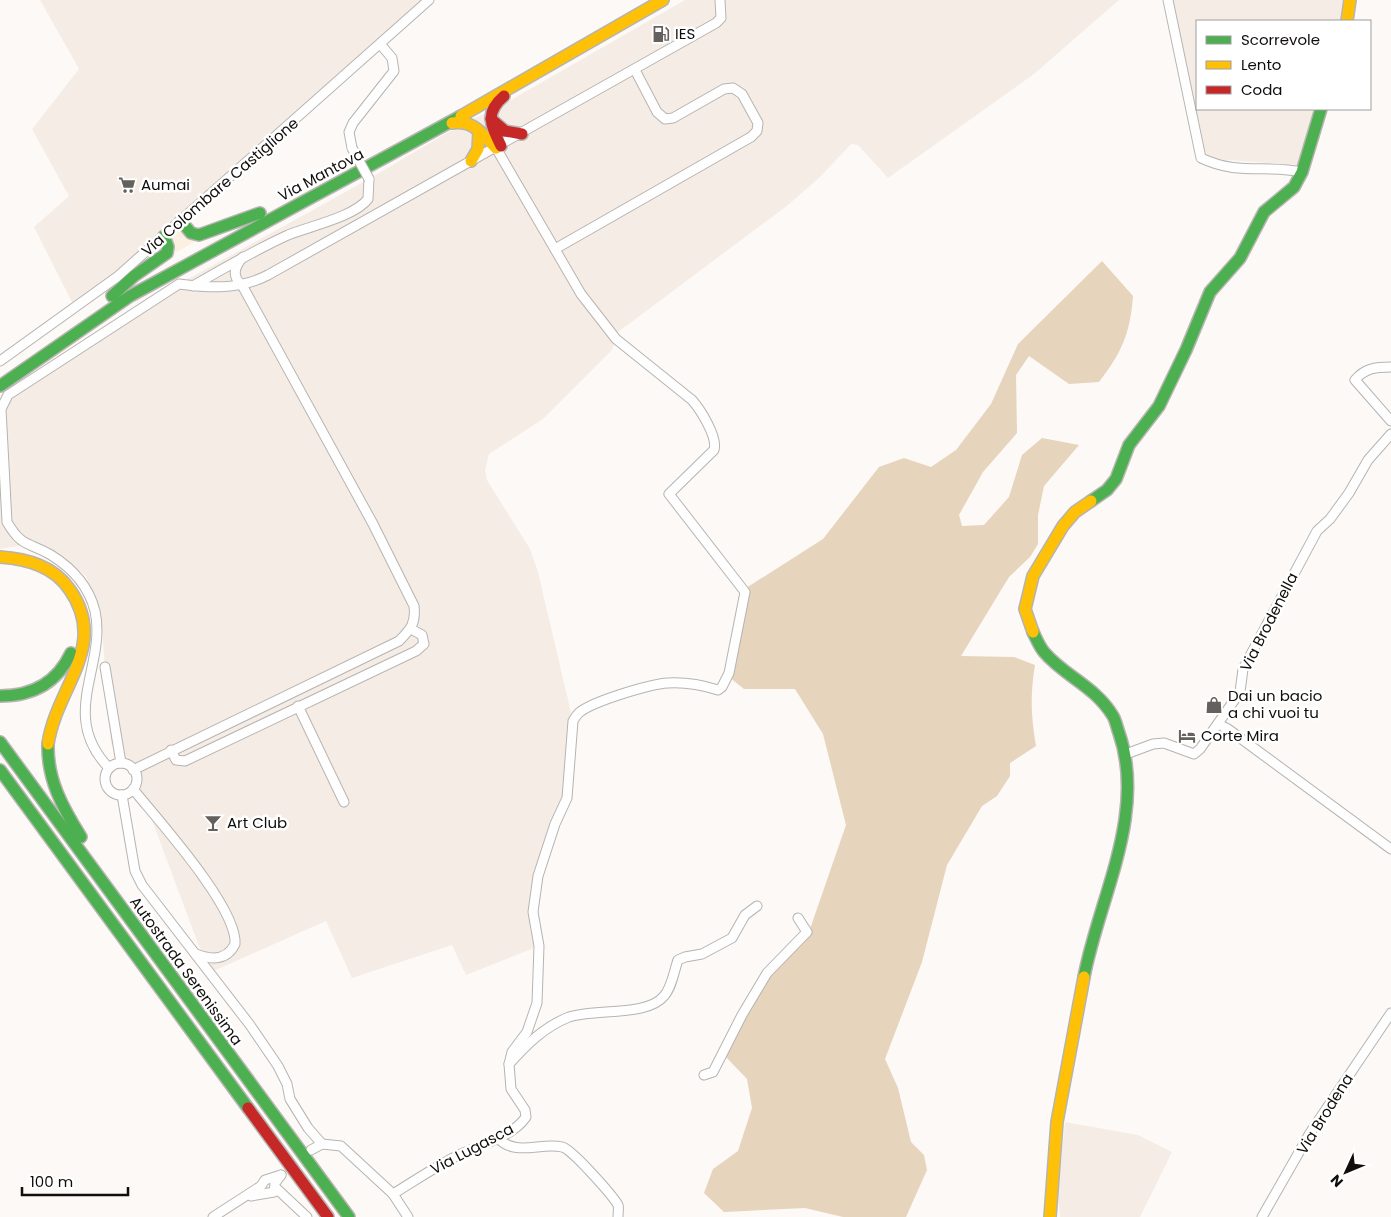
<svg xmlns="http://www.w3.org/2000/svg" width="1391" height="1217" font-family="Poppins,sans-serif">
<rect width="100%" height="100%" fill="#fcf9f6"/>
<g fill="#f5ede5">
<path d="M40 0H429L75 308 34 227 69 196 32 129 79 69Z"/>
<path d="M685 0H1119L1034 74 888 178 858 145 851 144 820 177 788 205 618 332 612 350 543 419 489 454 485 470 487 480 530 549 538 572 573 721 567 798 535 895 539 946 466 975 452 945 352 978 326 921 209 973 140 788 111 744 101 617 86 576 62 556 36 543 0 549V418L8 395 179 284 369 179 467 121 490 112Z"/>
<path d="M1168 0H1343L1344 11 1341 21H1197V109H1316L1297 165 1201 158Z"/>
<path d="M1065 1122 1138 1135 1172 1152 1140 1217H1060L1058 1195Z"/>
</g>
<path fill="#fcf0e1" d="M177 229 196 241 175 253 172 234Z"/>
<path fill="#e6d4bc" d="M1102 261 1133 296C1130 334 1122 352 1099 382L1069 384 1029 356 1016 375 1017 433 983 472 959 515 962 526 984 525 1009 497 1022 455 1042 438 1079 445 1044 486 1038 515V544L1030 557 1009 577 961 656 1014 657 1035 665C1030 695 1031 716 1036 746L1010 763V776L997 796 982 806 947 865 922 962 885 1059 898 1088 911 1142 924 1155 927 1170 906 1217H843L805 1208 724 1212 704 1193 713 1169 738 1151 752 1108 747 1079 726 1057 734 1033 765 977 810 929 846 825 823 734 795 689H744L724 673 743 590 823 539 879 467 904 458 931 467 956 450 991 404 1018 344Z"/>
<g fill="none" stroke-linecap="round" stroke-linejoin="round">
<g stroke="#b6b4b1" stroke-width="11">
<g id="street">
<path d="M1168 0 1201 158C1239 176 1265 164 1302 172"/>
<path d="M352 148 349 132 353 123 394 71 392 58 381 45"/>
<path d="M555 249 751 137 757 131 758 123 742 94 733 88 724 89 673 118 665 119 657 112 635 70"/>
<path d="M193 286C224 268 255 250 288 235 310 226 354 217 368 199L369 179"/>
<path d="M0 361 117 277 429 0"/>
<path d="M1391 367C1376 367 1365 368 1355 380L1391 421"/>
<path d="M105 667 121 763"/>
<path d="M298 706 344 802"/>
<path d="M1218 724 1228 729 1391 849"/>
<path d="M171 750 176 760 185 761 416 651 424 644 422 635 411 629"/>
<path d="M1126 754 1153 744 1164 743 1194 754 1200 749 1240 692 1243 669 1317 531 1330 519 1349 493 1368 460 1391 434"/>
<circle cx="121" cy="779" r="16"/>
<path d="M109 768C58 715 107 666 95 611 89 587 72 568 51 555 29 542 22 548 7 522L1 409 8 395 179 284C210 288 239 290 268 275L716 23 721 18 720 0"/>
<path d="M133 770 399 641C411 629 416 623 414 606L373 524 242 285C231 276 235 266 243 257"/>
<path d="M133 789C157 819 238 908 235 944 227 961 211 960 196 954"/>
<path d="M122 795 135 871 142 885 250 1025 278 1066 287 1084 290 1099 308 1128 322 1144"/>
<path d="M509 1064C527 1044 544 1027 569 1017 595 1008 647 1017 664 996 672 987 674 971 678 960L685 957 702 954 732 938 745 915 757 906"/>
<path d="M704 1075 713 1072 742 1015 767 973 807 932 798 918"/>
<path d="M498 1138C515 1157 541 1142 562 1147 571 1148 613 1196 618 1205 619 1208 618 1214 618 1217"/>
<path d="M311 1150 322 1144 341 1146 393 1194C416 1180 439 1164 463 1153 484 1143 512 1137 526 1117L525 1110 511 1089 509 1064 512 1052 527 1032 537 1003 539 946 533 912 538 876 555 824 567 798 573 721C575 718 577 714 580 712 594 701 650 684 668 683 685 682 702 685 718 690L722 687 729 673 745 592 669 494 714 450C718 437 700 409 692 400L616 339 581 294 496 148"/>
<path d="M276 1188 307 1217"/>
<path d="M393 1194 408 1217"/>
<path d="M251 1196 274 1192 275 1183 281 1175"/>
<path d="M213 1217 261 1186 265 1180 281 1175"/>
<path d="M1262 1217 1310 1133 1391 1013"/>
</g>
</g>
<g stroke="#b6b4b1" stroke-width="14">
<g id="fast">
<path d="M181 221 191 233 199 235 260 213"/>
<path d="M112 296 134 276 167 253 168 247 164 236"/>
<path d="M0 386 130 296 461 116"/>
<path d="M1091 501 1107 490 1116 479 1129 445 1159 406 1186 350 1210 292 1240 258 1264 212 1294 187 1302 172 1321 109"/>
<path d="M1033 632C1036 638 1039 646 1044 652 1064 676 1095 686 1113 716 1116 721 1117 728 1119 733 1147 814 1099 898 1084 977"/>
<path d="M0 696C33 696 57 683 71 653"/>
<path d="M0 742 349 1217"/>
<path d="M48 744C47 780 63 808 81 837"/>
<path d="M0 770 248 1108"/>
</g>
</g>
<g stroke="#b6b4b1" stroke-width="14">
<g id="slow">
<path d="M1347 21 1350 0"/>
<path d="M461 116 663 0"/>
<path d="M452 123C474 120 482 134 496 148"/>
<path d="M471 161 478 149 479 131"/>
<path d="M0 557C27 559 54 566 70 590 109 646 56 688 48 744"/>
<path d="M1033 632 1025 609 1033 576 1063 526 1075 512 1091 501"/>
<path d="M1050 1217 1057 1122 1084 977"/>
</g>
</g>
<g stroke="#b6b4b1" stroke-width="14">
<g id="jam">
<path d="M491 119 505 131 522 134"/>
<path d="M501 146C491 125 484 113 504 96"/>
<path d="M248 1108 328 1217"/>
</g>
</g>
<use href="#street" stroke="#fffefe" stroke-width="9"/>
<use href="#fast" stroke="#4caf50" stroke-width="11"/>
<use href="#slow" stroke="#ffc107" stroke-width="11"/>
<use href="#jam" stroke="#c62828" stroke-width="11"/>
<g stroke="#b6b4b1" stroke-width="11" stroke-linecap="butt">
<path id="street-bridge" d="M352 148 369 179"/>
</g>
<use href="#street-bridge" stroke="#fffefe" stroke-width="9"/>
</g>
<defs>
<g id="fuel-bare" transform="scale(1.35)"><path d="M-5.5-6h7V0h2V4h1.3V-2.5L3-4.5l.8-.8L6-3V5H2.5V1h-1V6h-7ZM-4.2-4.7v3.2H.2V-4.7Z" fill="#63605d" stroke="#fff" stroke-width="2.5" paint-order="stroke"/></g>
<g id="supermarket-bare" transform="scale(1.35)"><path d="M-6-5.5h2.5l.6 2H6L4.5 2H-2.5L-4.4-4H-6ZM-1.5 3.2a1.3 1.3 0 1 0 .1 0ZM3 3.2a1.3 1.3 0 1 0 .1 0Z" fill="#63605d" stroke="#fff" stroke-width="2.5" paint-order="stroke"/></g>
<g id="shop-bare" transform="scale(1.35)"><path d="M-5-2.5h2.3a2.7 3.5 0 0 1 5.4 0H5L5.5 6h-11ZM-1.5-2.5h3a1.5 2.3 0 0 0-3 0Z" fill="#63605d" stroke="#fff" stroke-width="2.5" paint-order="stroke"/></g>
<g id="hotel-bare" transform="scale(1.35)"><path d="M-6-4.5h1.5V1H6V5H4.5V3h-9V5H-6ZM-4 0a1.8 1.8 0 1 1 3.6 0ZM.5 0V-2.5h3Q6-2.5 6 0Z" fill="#63605d" stroke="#fff" stroke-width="2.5" paint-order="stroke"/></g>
<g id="bar-bare" transform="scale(1.35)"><path d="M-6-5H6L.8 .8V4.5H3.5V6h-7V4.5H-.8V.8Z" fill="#63605d" stroke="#fff" stroke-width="2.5" paint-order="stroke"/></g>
</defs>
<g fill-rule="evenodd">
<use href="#fuel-bare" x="661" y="34"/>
<use href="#supermarket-bare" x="127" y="185"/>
<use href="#shop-bare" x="1214" y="705"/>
<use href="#hotel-bare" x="1187" y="736"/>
<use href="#bar-bare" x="213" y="823"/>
</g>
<g text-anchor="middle" stroke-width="5" stroke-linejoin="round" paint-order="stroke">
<g font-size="15" fill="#100d0b" stroke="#fff" text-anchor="start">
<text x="675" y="39">IES</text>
<text x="141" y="190">Aumai</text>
<text x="1228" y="701">Dai un bacio<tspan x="1228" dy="17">a chi vuoi tu</tspan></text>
<text x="1201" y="741">Corte Mira</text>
<text x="227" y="828">Art Club</text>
</g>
<g font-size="15" fill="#100d0b" stroke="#fff">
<text transform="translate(321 175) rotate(-28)" y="5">Via Mantova</text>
<text transform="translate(220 187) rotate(-41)" y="5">Via Colombare Castiglione</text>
<text transform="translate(1269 622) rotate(-63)" y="5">Via Brodenella</text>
<text transform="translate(186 971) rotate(54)" y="5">Autostrada Serenissima</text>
<text transform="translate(1325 1114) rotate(-58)" y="5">Via Brodena</text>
<text transform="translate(472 1149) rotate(-28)" y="5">Via Lugasca</text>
</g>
</g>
<rect x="1196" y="20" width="175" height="90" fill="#ffffff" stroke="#9f9e9d"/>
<rect x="1206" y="36" width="25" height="8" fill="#4caf50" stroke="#9f9e9d"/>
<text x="1241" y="45" font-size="15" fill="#100d0b">Scorrevole</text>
<rect x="1206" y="61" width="25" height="8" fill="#ffc107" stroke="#9f9e9d"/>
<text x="1241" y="70" font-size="15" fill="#100d0b">Lento</text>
<rect x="1206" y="86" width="25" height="8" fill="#c62828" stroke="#9f9e9d"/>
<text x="1241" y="95" font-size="15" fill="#100d0b">Coda</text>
<g transform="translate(1346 1172) rotate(226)" stroke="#ffffff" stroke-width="4" paint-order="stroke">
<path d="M0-4L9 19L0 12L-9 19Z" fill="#100d0b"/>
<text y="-8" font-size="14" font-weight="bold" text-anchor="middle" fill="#100d0b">N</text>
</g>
<path d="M22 1187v8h106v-8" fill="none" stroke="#100d0b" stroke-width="2.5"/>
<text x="30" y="1187" font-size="15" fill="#100d0b" stroke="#ffffff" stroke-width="4" paint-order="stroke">100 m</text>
</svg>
